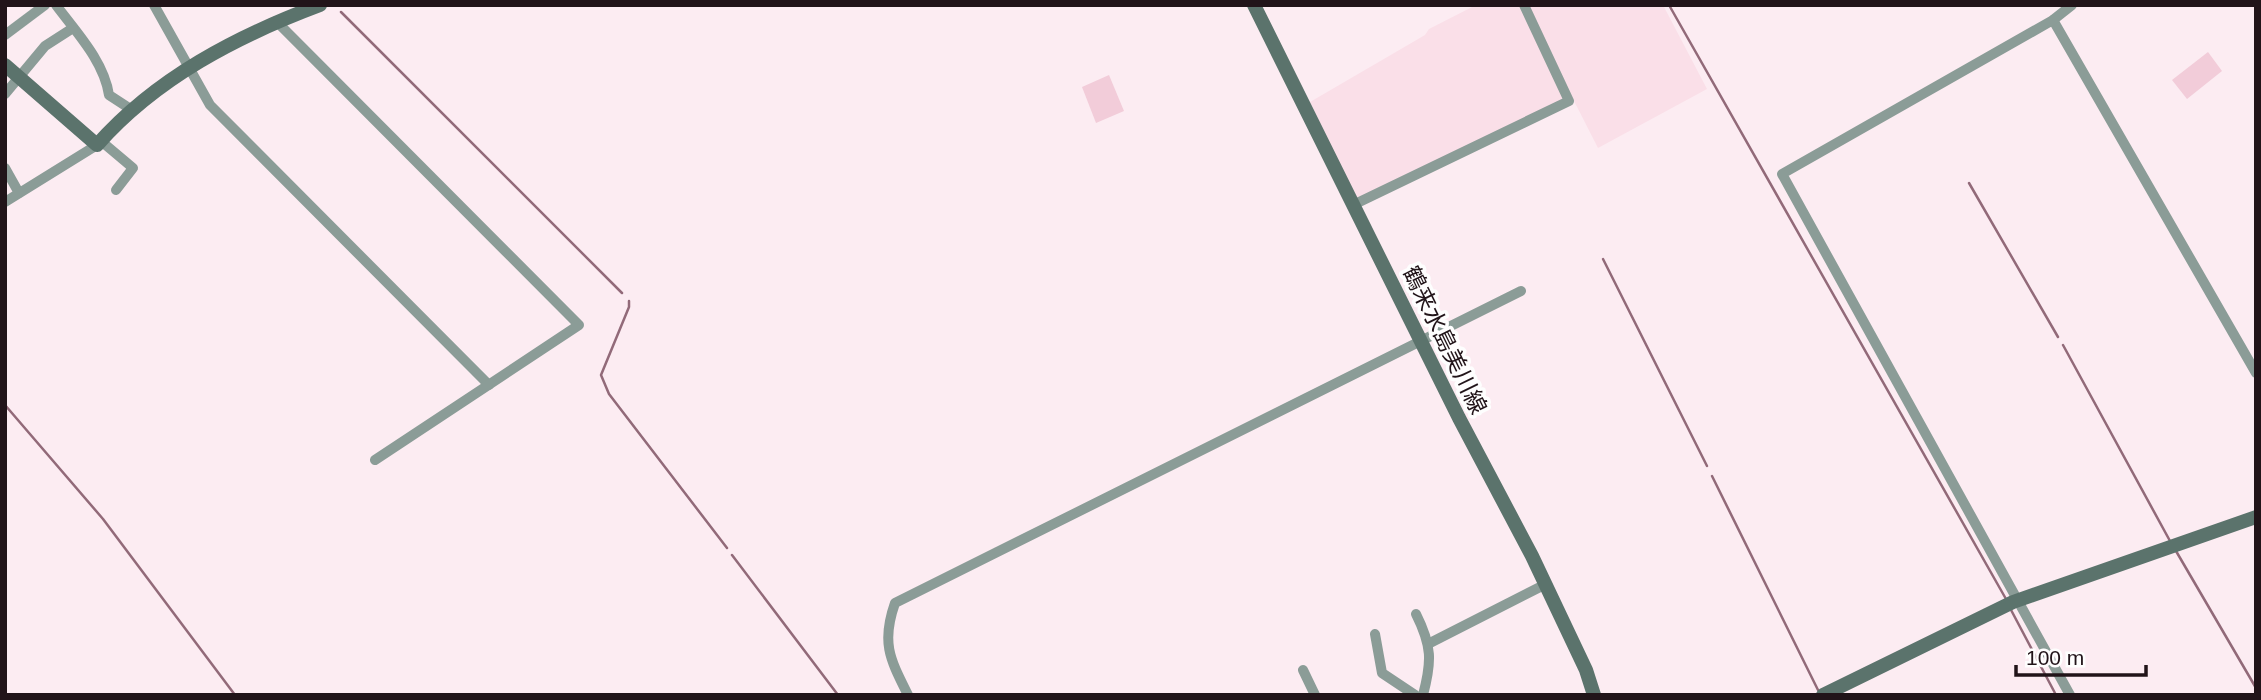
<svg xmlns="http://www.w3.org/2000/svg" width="2261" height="700" font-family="Arial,'Noto Sans JP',sans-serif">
<rect width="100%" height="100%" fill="#fcecf2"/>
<path fill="#fadfe8" d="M1476 5H1663L1707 89 1598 148 1573 99 1356 201 1310 102 1425 35 1429 29Z"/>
<g fill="#f2ccd9">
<path d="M2208 52 2222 71 2187 99 2172 80Z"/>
<path d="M1109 75 1124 111 1096 123 1082 87Z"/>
</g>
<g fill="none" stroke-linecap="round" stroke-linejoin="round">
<g stroke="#926a79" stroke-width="2.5">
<path d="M1669 5 2006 599"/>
<path d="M341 12 622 293"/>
<path d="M1969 183 2058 337"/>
<path d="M1603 259 1707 466"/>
<path d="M629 301V307L601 375 609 394 727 548"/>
<path d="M2063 345 2170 541"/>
<path d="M5 405 103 519 235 695"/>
<path d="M1712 476 1818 690"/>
<path d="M2176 551 2256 688"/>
<path d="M732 555 838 695"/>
<path d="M2010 608 2056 695"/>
</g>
<g stroke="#8b9c97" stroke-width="10">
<path d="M56 5C76 32 104 61 109 95L132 110"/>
<path d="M154 5 210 105 489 385"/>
<path d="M2053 20 2256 373"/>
<path d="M276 21 579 325 375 460"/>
<path d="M5 35 45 5"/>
<path d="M5 94 45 46 73 28"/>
<path d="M101 141 133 168 116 190"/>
<path d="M5 168 19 193"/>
<path d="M5 202 97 145"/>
<path d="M1353 205 1569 101 1524 5"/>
<path d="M1416 614C1432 646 1432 661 1423 695"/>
<path d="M1375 634 1382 673 1415 695"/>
<path d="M1428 644 1546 584"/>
<path d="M1303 670 1315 695"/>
<path d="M908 695C890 659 881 643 895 603L1521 291"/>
<path d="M2070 695 1782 174 2053 20 2072 5"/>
</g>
<g stroke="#5b736c" stroke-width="14">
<path d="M1254 5 1459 418 1532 556 1586 670 1594 695"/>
<path d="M5 65 97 145C156 78 237 36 320 5"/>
<path d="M1823 695 2013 602 2256 517"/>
</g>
</g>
<g text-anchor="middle" stroke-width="7" stroke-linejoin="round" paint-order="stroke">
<g font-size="23" fill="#211419" stroke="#fefefe">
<text transform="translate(1445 340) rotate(64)" y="8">鶴来水島美川線</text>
</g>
</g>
<rect width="2261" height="700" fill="none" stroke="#211419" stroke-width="14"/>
<path d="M2016 665v10h130v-10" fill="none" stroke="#211419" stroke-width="3.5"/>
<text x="2026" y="665" font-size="21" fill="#211419" stroke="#fefefe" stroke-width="5" paint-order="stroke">100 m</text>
</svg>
